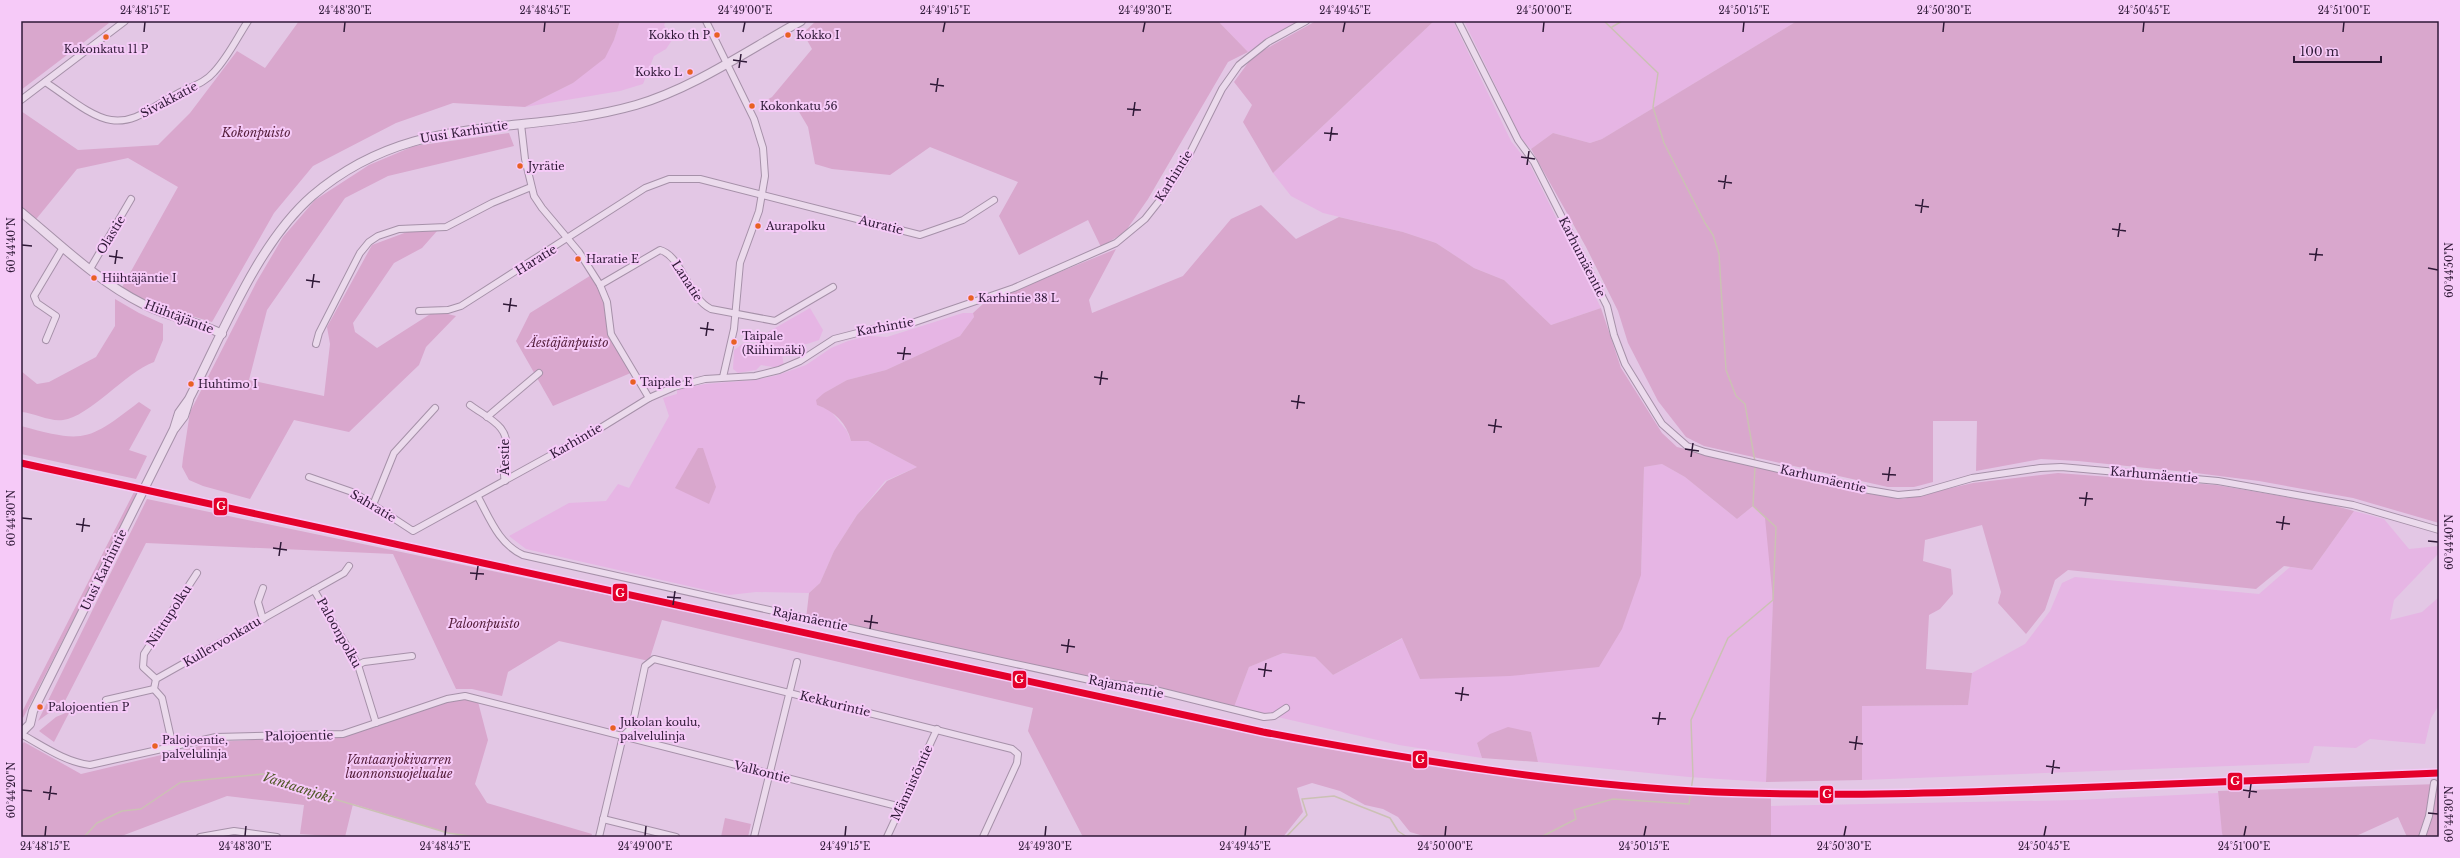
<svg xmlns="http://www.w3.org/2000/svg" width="2460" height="858" font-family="'Libre Baskerville',serif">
<rect width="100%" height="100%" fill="#e3c7e5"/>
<g fill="#e6b5e4">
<path d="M620 21H666L664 25 672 40 666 49 654 56 643 84 620 91 525 107 573 83 614 40Z"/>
<path d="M1218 21H1300L1248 52Z"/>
<path d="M1434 21H1453L1511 141 1530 165 1601 308 1551 325 1504 280 1474 268 1436 243 1403 232 1323 213 1291 196 1273 173Z"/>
<path d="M1464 21H1797L1602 139 1590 143 1553 133 1531 149 1522 140Z"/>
<path d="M810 308 823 330 819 340 807 344H787L782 354 784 366 780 368 761 365 756 370 738 373 733 369 734 350 744 343 753 346 768 332Z"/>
<path d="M963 313H973L974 317 960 336 886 370 847 380 824 393 817 405 830 410 847 431 851 441H868L917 467 885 481 857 515 834 551 820 583 809 593 756 592 729 595 710 591 526 549 509 536 569 503 606 501 618 484 629 488 669 416 663 398 677 394V390L705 384 755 380 778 375 806 365 831 348 848 341 868 336 887 337Z"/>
<path d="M1662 464 1685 477 1737 519 1753 506 1776 527 1766 782 1689 777 1538 762 1531 732 1477 743 1482 758 1399 745 1234 707 1249 667 1283 653 1315 657 1333 675 1403 638 1641 575 1644 467Z"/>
<path d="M2354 511 2384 519 2409 549 2439 546V553L2394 600 2390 620 2422 612 2439 597V705L2431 718 2425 744 2370 739 2356 748 2314 746 2309 763 1862 780V706L1968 705 1972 673 2025 644 2050 611 2062 583 2075 577 2259 594 2290 567 2312 570Z"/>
<path d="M2218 793 2223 837 1771 836V806L2077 800Z"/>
</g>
<g fill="#d9a7cd">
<path d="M21 21H107L109 23 21 90Z"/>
<path d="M299 21H620L614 40 605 58 573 83 525 107 453 103 396 123 313 166 274 213 212 322 153 305 120 291 178 187 128 158 77 169 33 223 21 206V111L78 150 158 145 190 113 237 51 265 68Z"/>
<path d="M816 21H1218L1248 52 1228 62 1148 199 1125 232 1101 247 1088 220 1019 255 999 216 1018 182 930 147 890 175 832 169 815 164 808 127 795 105 765 101 772 97 812 49 803 33Z"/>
<path d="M1316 21H1434L1273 173 1243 122 1252 105 1234 82 1253 56Z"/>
<path d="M1797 21H2439V523L2353 498 2259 481 2196 473 2078 461 2041 459 1976 471 1977 421H1933V482L1914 487H1888L1704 446 1686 437 1658 401 1628 343 1618 311 1586 247 1531 149 1553 133 1590 143 1602 139Z"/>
<path d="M509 133 514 146 388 176 345 198 267 310 249 380 324 396 330 344 327 327 372 245 407 232 437 231 422 248 394 263 353 323 355 332 377 348 435 311 456 316 426 347 419 365 349 432 294 420 250 499 203 486 189 480 182 467 183 458 190 412 257 281 283 237 315 200 369 165 414 146Z"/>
<path d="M1261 205 1296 239 1339 217 1403 232 1436 243 1474 268 1504 280 1551 325 1601 308 1621 368 1662 433 1677 447 1864 493 1903 499 1973 483 2058 473 2216 485 2328 504 2354 511 2312 570 2284 566 2256 589 2068 570 2055 580 2045 610 2026 634 1998 603 2001 592 1982 525 1925 540 1923 561 1951 569 1953 594 1940 609 1929 615 1926 669 1972 673 1968 705 1862 706V780L1766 782 1773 600 1765 518 1753 506 1737 519 1685 477 1662 464 1644 467 1641 575 1622 629 1599 667 1510 676 1420 679 1402 638 1333 675 1315 657 1283 653 1249 667 1234 707 806 619 809 593 820 583 834 551 857 515 887 481 917 467 868 441H851C847 423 834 411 817 405L816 400 824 393 847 380 886 370 960 336 974 317 973 313 984 303 1116 249 1089 300 1092 313 1183 276 1231 219Z"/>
<path d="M593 274 600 285 611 334 633 372 553 406 516 341 530 313Z"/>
<path d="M115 299 139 313 163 324V340L154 362C126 372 89 417 63 420 50 422 35 413 21 412V371L37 384 49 382 96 357 115 326Z"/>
<path d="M139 402 151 410 129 450 147 456 136 479 21 454V426C84 443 87 442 139 402Z"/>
<path d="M698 448H703L716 487 709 504 675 488Z"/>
<path d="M135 490 139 491 23 718 21 714Z"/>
<path d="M147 499 1263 732 1284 740 1290 737 1422 762 1506 774V777L1633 790 1771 798V836L1773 837H1427L1410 832 1398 817 1383 809 1365 805 1340 791 1312 783 1297 788 1303 812 1283 837H1083L1028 731 1033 708 662 620 649 661 559 641 508 672 502 696 472 689H456L393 554 146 543 65 701 38 721Z"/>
<path d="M477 698 488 740 475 784 487 803 592 834 591 837H476L448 833 353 804 345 837 300 834 304 805 227 796 119 837H21V745L24 742 81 774 216 742 335 735 447 699Z"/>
<path d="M70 711 54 742 39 731 56 717Z"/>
<path d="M1508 727 1531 732 1538 762 1482 758 1477 743 1490 734Z"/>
<path d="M2439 784V837H2407L2398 817 2354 837H2223L2222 833 2218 791Z"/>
<path d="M725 818 751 824 748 837H721Z"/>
</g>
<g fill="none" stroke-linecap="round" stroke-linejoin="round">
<g stroke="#cbc1b4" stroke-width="1.5">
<path d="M1604 21 1658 73 1653 107 1664 143 1705 223 1713 235 1719 254 1726 370 1736 396 1745 404 1755 462"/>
<path d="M1612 27 1622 21"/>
<path d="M84 837 97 823 122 811 141 809 181 782 263 774 334 799 448 833 476 837"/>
<path d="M1286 837 1307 815 1302 799 1334 796 1390 818 1398 831 1407 837"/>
<path d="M1541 837 1576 819 1574 810 1613 799 1689 804 1693 777 1691 720 1728 638 1773 600 1776 527 1753 506 1755 466"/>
</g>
<g stroke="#a691a9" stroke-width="8">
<g id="minor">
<path d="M706 21 754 119 763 148 765 176 759 211 740 263 734 329 723 377"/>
<path d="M1458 21 1518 140 1534 162 1607 306 1614 335 1625 364 1662 424 1687 446 1705 452 1869 490 1898 495 1920 493 1972 478 2040 468 2061 467 2218 481 2353 505 2439 530"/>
<path d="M45 82C63 93 90 117 111 120 136 124 154 105 175 95 189 87 204 84 214 72 228 57 237 38 248 21"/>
<path d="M21 100 125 21"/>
<path d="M521 124 525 159 534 196 542 208 579 252 600 285 607 302 611 334 649 398"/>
<path d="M90 269 131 199"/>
<path d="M600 285 660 250C682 256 688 298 711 309L775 321 833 287"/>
<path d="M419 311 448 310 461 306 645 188 669 179H700L920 235 963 220 994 200"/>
<path d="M46 340 56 316 37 303 34 296 62 249"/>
<path d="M316 344 319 333 360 253 369 242 378 236 399 229 446 227 492 203 531 187"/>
<path d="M470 405C489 419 511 426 506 453 505 463 502 472 505 481"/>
<path d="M487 417 539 373"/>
<path d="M309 477 355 493 413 531 602 427 649 398 674 387 705 379 755 376 779 370 800 361 834 339 873 329 909 324 1014 288 1116 243 1145 219 1164 195 1187 159 1222 89 1239 65 1268 42 1306 21"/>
<path d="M478 497C490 519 499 544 523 555L877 634 1099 682 1147 688 1264 717 1274 716 1286 708"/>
<path d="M373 505 394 453 435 408"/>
<path d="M314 590 358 665 376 723"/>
<path d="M263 619 258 602 263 588"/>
<path d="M358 665 364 662 412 656"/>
<path d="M156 679 143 667 144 654 197 573"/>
<path d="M106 700 154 689"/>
<path d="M21 734C43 746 65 762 90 765L216 737 343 734 447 699 465 696 901 807"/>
<path d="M173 747 162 698 154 689 156 679 344 573 349 566"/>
<path d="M603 819 676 837"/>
<path d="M200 837 234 831 277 837"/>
<path d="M599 837 623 736 632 727 645 666 654 659 1012 749 1018 754 1017 763 983 837"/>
<path d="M754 837 797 662"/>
<path d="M887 837 937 729"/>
<path d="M2422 837 2429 816 2434 783"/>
</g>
</g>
<g stroke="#a691a9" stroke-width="10">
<g id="tertiary">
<path d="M21 212C60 244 97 281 143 304 168 317 197 321 222 334"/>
<path d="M175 428 184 416 189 400"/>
<path d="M21 733 30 724 33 711 174 429 179 413 189 399C222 335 257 244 312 196 413 109 520 138 636 105 694 88 748 50 801 21"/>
</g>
</g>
<use href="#minor" stroke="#ebdaec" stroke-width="6"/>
<use href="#tertiary" stroke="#ebdaec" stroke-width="8"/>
<g stroke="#f6caf8" stroke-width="10">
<path id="rail-1" d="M21 463 1263 732C1413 760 1563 785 1716 792 1834 797 1953 793 2071 788 2194 783 2316 778 2439 773"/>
</g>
<use href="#rail-1" stroke="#e4002b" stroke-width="7"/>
</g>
<path fill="none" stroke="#2f1937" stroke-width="1.5" d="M144 32 145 22M344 32 345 22M544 32 545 22M743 32 745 22M943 32 945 22M1143 32 1145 22M1343 32 1345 22M1543 32 1544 22M1743 32 1744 22M1943 32 1944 22M2143 32 2144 22M2343 32 2344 22M733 60 747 62M739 68 741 54M930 84 944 86M936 92 938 78M1127 109 1141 110M1133 116 1135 102M1324 133 1338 134M1330 141 1332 127M1521 157 1535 159M1527 165 1529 151M1718 181 1732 183M1724 189 1726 175M1915 205 1929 207M1921 213 1923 199M2112 229 2126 231M2118 237 2120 223M22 245 32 246M2309 254 2323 255M109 256 123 258M2315 261 2317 248M115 264 117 250M2428 268 2438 270M306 280 320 282M312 288 314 274M503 304 517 306M509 312 511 298M700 328 714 330M706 336 708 322M897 353 911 354M903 360 905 347M1094 377 1108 379M1100 385 1102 371M1291 401 1305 403M1297 409 1299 395M1488 425 1502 427M1494 433 1496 419M1685 449 1699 451M1691 457 1693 443M1882 474 1896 475M1888 481 1890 467M2079 498 2093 499M2085 506 2087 492M22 518 32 519M2276 522 2290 524M76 524 90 526M2282 530 2284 516M82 532 84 518M2428 541 2438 542M273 548 287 550M279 556 281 542M470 573 484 574M476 580 478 566M667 597 681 598M673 605 675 591M864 621 878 623M870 629 872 615M1061 645 1075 647M1067 653 1069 639M1258 669 1272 671M1264 677 1266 663M1455 693 1469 695M1461 701 1463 687M1652 718 1666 719M1658 725 1660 712M1849 742 1863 744M1855 750 1857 736M2046 766 2060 768M2052 774 2054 760M22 790 32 791M2243 790 2257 792M43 792 57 794M2249 798 2251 784M49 800 51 786M2428 813 2438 814M45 836 46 826M245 836 246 826M445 836 446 826M645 836 646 826M845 836 846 826M1045 836 1046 826M1245 836 1246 826M1445 836 1446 826M1644 836 1646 826M1844 836 1846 826M2044 836 2046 826M2244 836 2246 826"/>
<g fill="#e86123" stroke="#f6caf8" stroke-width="1.5">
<circle cx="717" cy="35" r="3.5"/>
<circle cx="788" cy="35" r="3.5"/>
<circle cx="106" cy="37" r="3.5"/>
<circle cx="690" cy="72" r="3.5"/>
<circle cx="752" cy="106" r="3.5"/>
<circle cx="520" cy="166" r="3.5"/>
<circle cx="758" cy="226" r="3.5"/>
<circle cx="578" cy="259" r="3.5"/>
<circle cx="94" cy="278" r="3.5"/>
<circle cx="971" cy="298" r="3.5"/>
<circle cx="734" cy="342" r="3.5"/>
<circle cx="633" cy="382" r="3.5"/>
<circle cx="191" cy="384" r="3.5"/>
<circle cx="40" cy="707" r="3.5"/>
<circle cx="613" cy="728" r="3.5"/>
<circle cx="155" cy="746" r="3.5"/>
</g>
<g text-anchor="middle" stroke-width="4" stroke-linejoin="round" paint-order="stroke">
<g font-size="11" fill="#2f1937" stroke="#f6caf8" text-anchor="start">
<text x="710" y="39" text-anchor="end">Kokko th P</text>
<text x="796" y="39">Kokko I</text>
<text x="106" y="53" text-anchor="middle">Kokonkatu 11 P</text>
<text x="682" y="76" text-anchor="end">Kokko L</text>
<text x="760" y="110">Kokonkatu 56</text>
<text x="528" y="170">Jyrätie</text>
<text x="766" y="230">Aurapolku</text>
<text x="586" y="263">Haratie E</text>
<text x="102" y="282">Hiihtäjäntie I</text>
<text x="978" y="302">Karhintie 38 L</text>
<text x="742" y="340">Taipale<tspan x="742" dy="14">(Riihimäki)</tspan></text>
<text x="640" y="386">Taipale E</text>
<text x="198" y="388">Huhtimo I</text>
<text x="48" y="711">Palojoentien P</text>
<text x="620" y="726">Jukolan koulu,<tspan x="620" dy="14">palvelulinja</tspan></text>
<text x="162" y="744">Palojoentie,<tspan x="162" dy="14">palvelulinja</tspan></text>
</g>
<g font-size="12" fill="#2f1937" stroke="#f6caf8">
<text transform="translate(169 100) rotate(-28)" y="4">Sivakkatie</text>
<text transform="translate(464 132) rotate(-9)" y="4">Uusi Karhintie</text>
<text transform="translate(1174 176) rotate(-58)" y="4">Karhintie</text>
<text transform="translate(881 225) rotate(14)" y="4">Auratie</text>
<text transform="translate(111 235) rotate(-59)" y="4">Olastie</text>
<text transform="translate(1582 257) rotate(63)" y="4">Karhumäentie</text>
<text transform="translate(536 260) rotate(-32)" y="4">Haratie</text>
<text transform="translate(687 281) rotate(57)" y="4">Lanatie</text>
<text transform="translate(179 317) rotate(21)" y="4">Hiihtäjäntie</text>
<text transform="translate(885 327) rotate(-10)" y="4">Karhintie</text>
<text transform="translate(576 441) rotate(-30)" y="4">Karhintie</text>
<text transform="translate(505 457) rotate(-90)" y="4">Äestie</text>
<text transform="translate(2154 475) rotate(5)" y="4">Karhumäentie</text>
<text transform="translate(1823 479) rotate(13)" y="4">Karhumäentie</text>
<text transform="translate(373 506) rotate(31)" y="4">Sahratie</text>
<text transform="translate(104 570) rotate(-64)" y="4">Uusi Karhintie</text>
<text transform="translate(169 616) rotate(-57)" y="4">Niittupolku</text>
<text transform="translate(810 619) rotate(12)" y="4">Rajamäentie</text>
<text transform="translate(339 633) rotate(61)" y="4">Paloonpolku</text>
<text transform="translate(222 642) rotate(-30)" y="4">Kullervonkatu</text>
<text transform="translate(1126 687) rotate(11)" y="4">Rajamäentie</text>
<text transform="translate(835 704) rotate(14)" y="4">Kekkurintie</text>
<text transform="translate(299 736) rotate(-1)" y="4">Palojoentie</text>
<text transform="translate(762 772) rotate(14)" y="4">Valkontie</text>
<text transform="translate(912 783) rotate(-65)" y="4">Männistöntie</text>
</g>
<g font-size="12" font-style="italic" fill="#551e3b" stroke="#f6caf8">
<text x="256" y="137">Kokonpuisto</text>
<text x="568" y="347">Äestäjänpuisto</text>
<text x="484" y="628">Paloonpuisto</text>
<text x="399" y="764">Vantaanjokivarren<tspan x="399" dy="14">luonnonsuojelualue</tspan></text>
</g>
<g font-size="13" font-style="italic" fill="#505827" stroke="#f6caf8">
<text transform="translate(298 787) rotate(18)" y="5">Vantaanjoki</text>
</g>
</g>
<g stroke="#f6caf8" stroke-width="1.5">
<rect x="213" y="497" width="15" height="19" rx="4" fill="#e4002b"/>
<rect x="612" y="583" width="16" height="19" rx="4" fill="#e4002b"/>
<rect x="1012" y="670" width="15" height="19" rx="4" fill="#e4002b"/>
<rect x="1412" y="750" width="16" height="19" rx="4" fill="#e4002b"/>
<rect x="2227" y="772" width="16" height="19" rx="4" fill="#e4002b"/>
<rect x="1819" y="785" width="15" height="19" rx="4" fill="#e4002b"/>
</g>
<g font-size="11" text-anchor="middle" font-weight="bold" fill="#fff">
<text x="221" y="510">G</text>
<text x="620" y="597">G</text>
<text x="1019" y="683">G</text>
<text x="1420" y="763">G</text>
<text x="2235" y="785">G</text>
<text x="1827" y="798">G</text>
</g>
<rect width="2460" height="858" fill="none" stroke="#f6caf8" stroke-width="44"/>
<path d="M2294 56v6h87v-6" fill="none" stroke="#2f1937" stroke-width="2"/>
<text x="2300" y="56" font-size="12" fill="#2f1937" stroke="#f6caf8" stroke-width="3" paint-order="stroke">100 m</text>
<rect x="22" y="22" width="2416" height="814" fill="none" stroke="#2f1937" stroke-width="1.5"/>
<g font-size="10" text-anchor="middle" fill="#2f1937">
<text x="145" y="14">24°48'15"E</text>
<text x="345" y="14">24°48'30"E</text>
<text x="545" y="14">24°48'45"E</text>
<text x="745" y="14">24°49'00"E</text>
<text x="945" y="14">24°49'15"E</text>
<text x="1145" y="14">24°49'30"E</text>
<text x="1345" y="14">24°49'45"E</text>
<text x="1544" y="14">24°50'00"E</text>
<text x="1744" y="14">24°50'15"E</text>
<text x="1944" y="14">24°50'30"E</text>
<text x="2144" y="14">24°50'45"E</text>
<text x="2344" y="14">24°51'00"E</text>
<text transform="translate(11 245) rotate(-90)" y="4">60°44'40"N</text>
<text transform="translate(2449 270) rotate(-90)" y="4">60°44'50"N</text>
<text transform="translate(11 518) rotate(-90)" y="4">60°44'30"N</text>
<text transform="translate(2449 542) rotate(-90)" y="4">60°44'40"N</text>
<text transform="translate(11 790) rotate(-90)" y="4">60°44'20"N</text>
<text transform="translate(2449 814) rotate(-90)" y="4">60°44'30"N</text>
<text x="45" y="850">24°48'15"E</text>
<text x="245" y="850">24°48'30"E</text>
<text x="445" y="850">24°48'45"E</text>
<text x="645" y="850">24°49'00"E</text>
<text x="845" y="850">24°49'15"E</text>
<text x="1045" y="850">24°49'30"E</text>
<text x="1245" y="850">24°49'45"E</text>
<text x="1445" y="850">24°50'00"E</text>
<text x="1644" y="850">24°50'15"E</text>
<text x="1844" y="850">24°50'30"E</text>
<text x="2044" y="850">24°50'45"E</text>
<text x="2244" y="850">24°51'00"E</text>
</g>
</svg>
